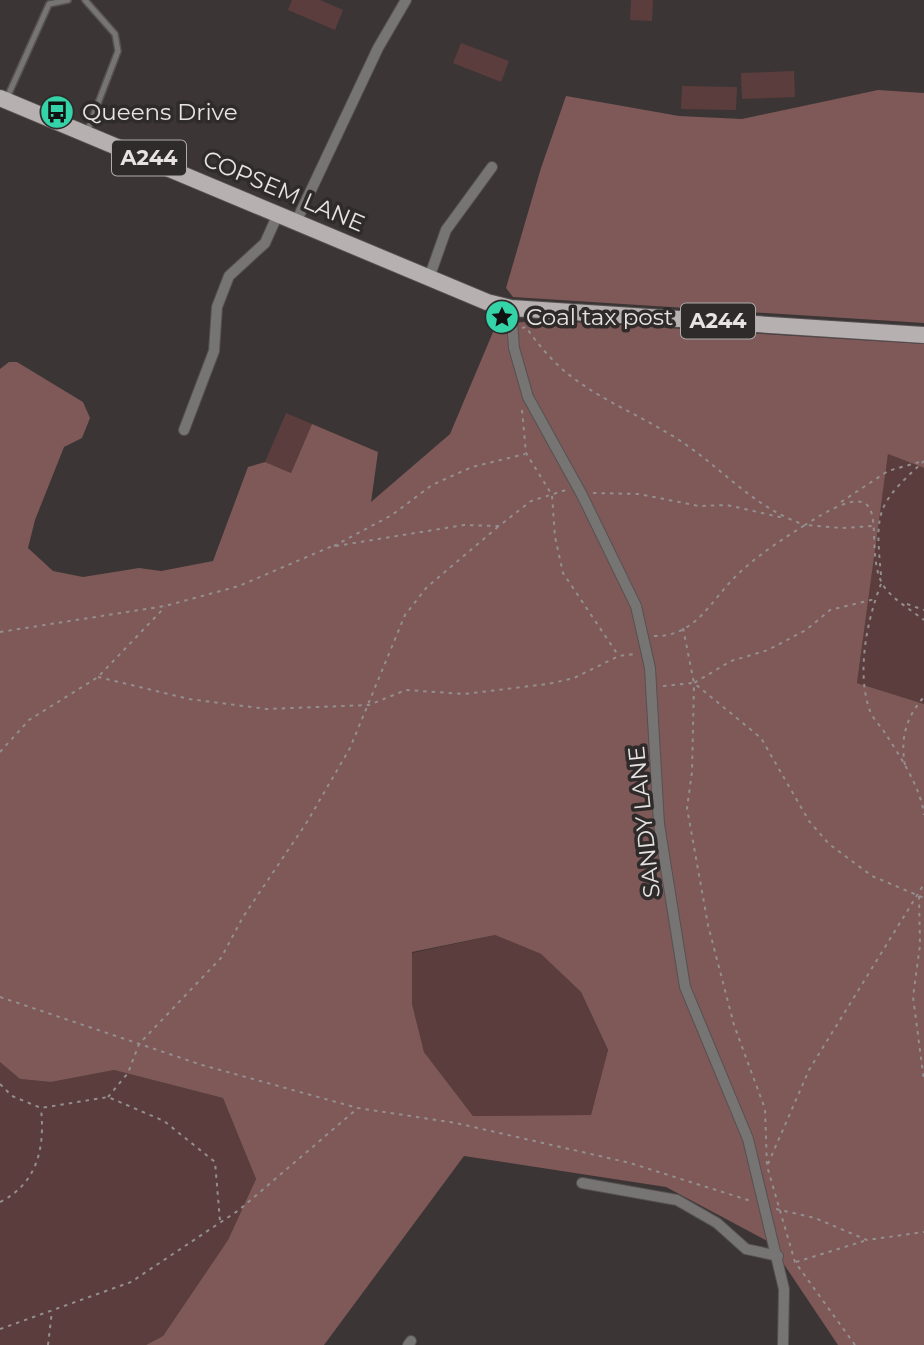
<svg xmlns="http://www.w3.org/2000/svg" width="924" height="1345" font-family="Montserrat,sans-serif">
<rect width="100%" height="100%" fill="#3b3535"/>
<g fill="#5c3d3d">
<path d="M292 0H320L343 10 335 30 288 10Z"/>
<path d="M631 0H653L652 21 630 20Z"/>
<path d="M461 43 509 61 501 82 453 63Z"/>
<path d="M794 71 795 97 742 99 741 73Z"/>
<path d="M682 86 737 87 736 110 681 109Z"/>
<path d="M286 413 312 424 291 473 265 462Z"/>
<path d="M888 454 924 468V704L857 683Z"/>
<path d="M495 935 541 954 581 992 608 1051 591 1115 473 1116 424 1052 412 1004V953Z"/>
<path d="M0 1062 20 1079 51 1082 114 1070 223 1098 256 1179 228 1240 163 1336 146 1345H0Z"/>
</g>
<g fill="#7f5858" fill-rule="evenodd">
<path d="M878 90 924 93V323L513 297 506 288 541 168 566 96 679 116 742 119Z"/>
<path d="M540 320 924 344V468L888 454 857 683 924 704V1345H838L769 1242 666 1187 464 1156 324 1345H146L163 1336 228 1240 256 1179 223 1098 114 1070 51 1082 20 1079 0 1062V369L9 362H17L83 402 90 418 82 438 64 447 35 520 28 548 53 571 83 577 139 568 161 571 213 561 248 467 265 462 291 473 312 424 378 452 371 502 450 434 496 325ZM495 935 541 954 581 992 608 1050 591 1115 473 1116 424 1052 412 1004V952Z"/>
</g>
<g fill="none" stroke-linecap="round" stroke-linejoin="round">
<g stroke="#575151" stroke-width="8">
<g id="lane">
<path d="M85 0 115 34 118 51 87 132"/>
<path d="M6 100 49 4 68 0"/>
</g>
</g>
<g stroke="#575151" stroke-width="12">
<g id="street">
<path d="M296 222 378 48 406 0"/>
<path d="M429 278 446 230 492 167"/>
<path d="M511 308 514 348 528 397 582 495 636 606 650 668 659 824 685 987 748 1139 784 1289 783 1345"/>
<path d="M184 430 214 351 217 307 229 276 265 243 278 214"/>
<path d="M582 1183 677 1200 717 1223 746 1249 778 1256"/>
<path d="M408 1345 411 1341"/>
</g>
</g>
<g stroke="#575151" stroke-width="18">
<path id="primary" d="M0 98 487 302 511 308 924 335"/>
</g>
<g stroke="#948f8f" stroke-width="2" stroke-dasharray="3.5 5" stroke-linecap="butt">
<path d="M522 328 526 327C536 342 548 356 561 368 597 400 646 417 685 444 727 473 755 508 805 525 904 461 859 543 883 585 892 599 911 610 924 620"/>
<path d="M522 410 526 453 552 495 555 537 563 573 618 655"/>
<path d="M593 493 639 494 699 506 727 505 784 518"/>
<path d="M841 502 888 471 923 461"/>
<path d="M334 546 392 515 432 485 472 467 525 454"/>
<path d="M881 575C875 511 876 505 924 461"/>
<path d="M881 584C867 620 856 673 870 711 873 719 881 726 885 733 900 756 921 788 924 815"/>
<path d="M907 604 924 610"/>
<path d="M683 628 694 683 761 738 809 821 829 844 872 876 924 898"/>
<path d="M0 632 165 606 239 586 330 547 464 525 499 526 531 501 566 490"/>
<path d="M654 636C695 637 710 602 735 577 755 557 781 540 805 525L842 528 873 526"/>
<path d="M98 677 189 699 267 709 369 705 406 690 464 694 548 684 574 678 619 656 635 654"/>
<path d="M663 686 693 683"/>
<path d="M0 752 29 720 98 677 165 607"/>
<path d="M905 765C900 739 906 717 924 697"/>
<path d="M919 896 920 945 913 997 924 1081"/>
<path d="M0 997 202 1065 358 1108 456 1123 630 1163 751 1201"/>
<path d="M0 1084 12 1096 41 1108 108 1097 164 1121 215 1162 220 1221"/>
<path d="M108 1097 128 1073 139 1044 221 958 243 917 307 822 350 748 405 615 427 587 499 526"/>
<path d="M768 1164 809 1070 924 884"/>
<path d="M0 1202C38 1183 45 1147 41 1109"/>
<path d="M776 1209 815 1218 867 1240 924 1232"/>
<path d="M796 1262 864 1241"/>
<path d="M0 1329 131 1282 239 1210 358 1108"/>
<path d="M48 1345 52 1311"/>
<path d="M855 1345 795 1262 767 1166 765 1109 734 1025 708 925 687 808 692 772 694 683 731 661 768 650 806 630 830 610 875 599"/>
</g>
<use href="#lane" stroke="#777474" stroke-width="5"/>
<use href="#street" stroke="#777474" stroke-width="10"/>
<use href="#primary" stroke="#b6b0b0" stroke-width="16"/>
</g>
<defs>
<g id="bus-disc" transform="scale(1.75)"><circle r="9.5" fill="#34d4a8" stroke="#302b2b"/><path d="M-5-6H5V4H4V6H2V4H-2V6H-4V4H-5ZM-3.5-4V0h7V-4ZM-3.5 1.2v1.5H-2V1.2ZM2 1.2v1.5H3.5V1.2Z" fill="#111"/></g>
<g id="sight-disc" transform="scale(1.75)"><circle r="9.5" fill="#34d4a8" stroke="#302b2b"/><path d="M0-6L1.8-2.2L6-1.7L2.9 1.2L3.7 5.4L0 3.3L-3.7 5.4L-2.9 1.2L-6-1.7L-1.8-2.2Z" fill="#111"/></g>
</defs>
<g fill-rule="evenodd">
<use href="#bus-disc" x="57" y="112"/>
<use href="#sight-disc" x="502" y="317"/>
</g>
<g text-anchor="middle" stroke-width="7" stroke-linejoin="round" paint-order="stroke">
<g fill="#302b2b" stroke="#b0acac" stroke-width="2">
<rect x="112" y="140.5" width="74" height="35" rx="5"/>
<rect x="681" y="303.5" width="74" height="35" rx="5"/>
</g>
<g font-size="21" font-weight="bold" fill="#e7e3e3">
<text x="149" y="165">A244</text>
<text x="718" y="328">A244</text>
</g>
<g font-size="23" fill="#e7e3e3" stroke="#302b2b" text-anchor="start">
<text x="82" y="120">Queens Drive</text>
<text x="526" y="325">Coal tax post</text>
</g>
<g font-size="23" fill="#e7e3e3" stroke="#302b2b">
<text transform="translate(284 191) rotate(23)" y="8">COPSEM LANE</text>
<text transform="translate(644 822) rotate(-96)" y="8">SANDY LANE</text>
</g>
</g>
</svg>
